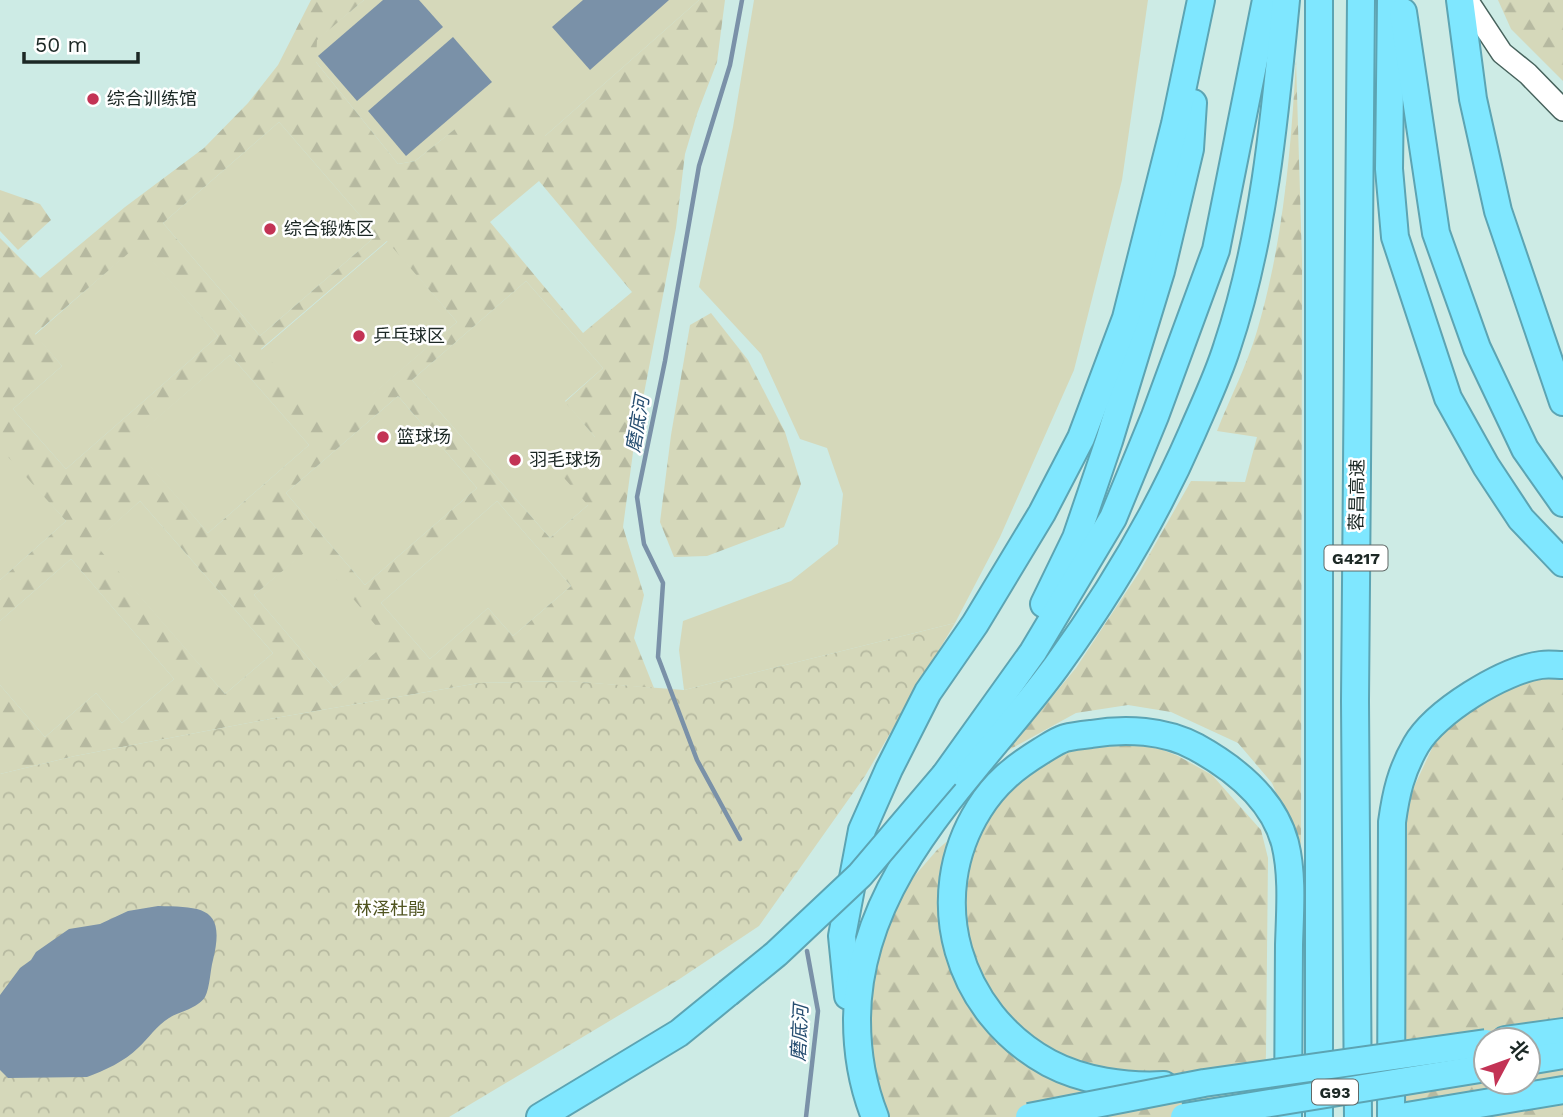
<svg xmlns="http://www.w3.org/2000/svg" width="1563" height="1117" font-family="'Work Sans','Noto Sans SC',sans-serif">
<defs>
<pattern id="forest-firs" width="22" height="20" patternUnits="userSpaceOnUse" patternTransform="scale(1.75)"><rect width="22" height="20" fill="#d5d8ba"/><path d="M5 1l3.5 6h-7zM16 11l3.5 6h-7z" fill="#b6b9a0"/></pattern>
<pattern id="park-crowns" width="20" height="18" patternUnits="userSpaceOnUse" patternTransform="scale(1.75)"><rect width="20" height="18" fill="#d5d8ba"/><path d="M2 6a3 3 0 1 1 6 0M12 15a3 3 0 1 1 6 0" fill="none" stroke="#b6b9a0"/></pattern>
</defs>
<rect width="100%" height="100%" fill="#cdebe5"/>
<g fill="#d5d8ba">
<path d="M364 0H699L545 136 467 145 454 130 415 161 398 164 316 62V40Z"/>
<path d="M754 0H1148L1122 180 1074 370 1000 537 955 623 684 690 679 650 683 621 791 581 838 544 843 494 827 448 800 439 761 354 699 287 733 127Z"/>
<path d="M279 122 377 235 260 336 163 223Z"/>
<path d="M388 241 457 322 330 431 261 350Z"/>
<path d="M138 244 218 336 66 469 13 409 62 366 35 335Z"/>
<path d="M526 281 603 368 565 401 595 437 588 505 550 538 412 380Z"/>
<path d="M230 355 309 445 208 533 129 442Z"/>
<path d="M398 396 477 488 365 585 286 493Z"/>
<path d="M1 447 66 521 0 580V448Z"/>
<path d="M140 501 273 653 225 694 93 543Z"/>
<path d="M497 501 571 586 513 636 488 608 430 659 381 603Z"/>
<path d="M310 547 390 641 334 688 254 595Z"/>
<path d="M71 559 174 679 122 723 96 693 45 737 0 685V621Z"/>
</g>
<g fill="url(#forest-firs)" fill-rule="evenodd">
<path d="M311 0H364L317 40 316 62 398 164 415 161 455 129 468 144 515 101 545 136 699 0H725L717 62 697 114 685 154 676 228 634 445 623 527 644 595 634 638 654 688 567 681 479 683 275 718 75 756 0 774V685L45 737 96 693 122 723 174 679 71 559 0 621V580L66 521 0 448V238L40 278 125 207 204 148 248 103 278 65ZM279 122 377 235 260 336 163 223ZM539 181 632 292 583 333 490 222ZM387 241 457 322 330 430 261 349ZM138 245 218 336 66 469 13 409 62 366 35 334ZM526 281 603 368 565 402 595 437 557 470 588 505 550 538 412 380ZM230 355 309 445 208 533 130 442ZM398 396 477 488 365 585 286 493ZM140 501 273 653 225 694 94 543ZM497 501 571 586 513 636 488 608 430 659 381 603ZM310 548 389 641 334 688 254 595Z"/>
<path d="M1498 0H1563V81L1511 29Z"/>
<path d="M1296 60 1302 259 1301 853 1272 783 1238 743 1171 712 1128 705 1076 713 1007 751 1076 668 1140 571 1191 481 1245 482 1257 437 1217 431C1230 398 1247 365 1257 331 1283 243 1291 151 1296 60Z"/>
<path d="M0 190 40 204 51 220 18 250 0 231Z"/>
<path d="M711 313 748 360 785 432 801 484 784 527 707 556 674 557 660 522 671 435 690 325Z"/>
<path d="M1542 677 1563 679V1117H1402L1403 871 1407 802 1434 744 1448 728 1498 688ZM1486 1040H1528V1082H1486Z"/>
<path d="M1105 742H1143L1178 756 1212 775 1261 830 1268 858 1266 1054 1263 1117H883L872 1080 867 982 899 894 937 850 1023 776 1047 759 1074 749Z"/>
</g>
<path fill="url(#park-crowns)" d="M955 623 865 776 759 926 678 980 449 1117H0V774L75 756 275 718 479 683 568 681 684 690Z"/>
<g fill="#7a91a8">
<path d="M383 0H419L443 27 357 101 318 56Z"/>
<path d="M583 0H669L590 70 552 27Z"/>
<path d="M453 37 492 82 406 156 368 111Z"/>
<path d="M158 906C203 907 226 907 213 960 210 971 210 987 205 997 197 1009 180 1011 169 1018 157 1025 148 1039 138 1048 125 1061 104 1071 87 1077L8 1078 0 1070V995L20 968 31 960 36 952 69 929 100 924 128 911Z"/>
</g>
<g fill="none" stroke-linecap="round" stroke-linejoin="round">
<g stroke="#7a91a8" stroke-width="4.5">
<path d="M740 839 697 760 658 657 663 583 644 544 637 497 665 361 699 166 730 65 742 0"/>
<path d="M806 1117 818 1011 807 951"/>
</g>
<g stroke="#47635d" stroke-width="24">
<path id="secondary" d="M1467 0 1502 53 1528 74 1563 110"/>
</g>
<g stroke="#5ca4b3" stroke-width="30">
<g id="motorway">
<path d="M1391 0 1389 169 1395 237 1448 398 1486 466 1521 519 1563 563"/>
<path d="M1460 0 1473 99 1498 211 1563 402"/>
<path d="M1403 12 1436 233 1477 348 1525 449 1563 503"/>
<path d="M1044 604 1076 538 1109 441 1161 271 1190 149 1193 103"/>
<path d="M945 775 1033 652 1113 518 1155 416 1216 250 1266 0"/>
<path d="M848 996 842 936 862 830 889 769 928 692 975 624 1042 513 1081 438 1126 318 1175 124 1201 0"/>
<path d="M1505 1040 1563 1032"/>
<path d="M1528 1061 1563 1055"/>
<path d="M1164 1085C1126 1087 1083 1081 1049 1063 957 1013 923 898 979 809 995 783 1015 767 1041 751 1048 747 1056 741 1065 738 1073 736 1082 735 1091 734 1125 728 1165 730 1196 747 1234 768 1273 798 1285 843 1293 875 1290 912 1289 945 1289 1002 1288 1060 1288 1117"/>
<path d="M540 1117 679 1033 728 993"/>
<path d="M875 1117C863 1087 857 1053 857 1020 857 875 976 776 1056 667 1109 594 1156 516 1192 433 1204 405 1218 376 1227 347 1264 237 1275 115 1286 0"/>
<path d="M1319 1117V0"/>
<path d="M1358 1117 1355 701 1361 0"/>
<path d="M1391 1117 1392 822C1396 793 1401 771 1416 745 1435 712 1503 670 1541 665 1548 664 1556 665 1563 665"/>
<path d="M1401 1117 1563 1090"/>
</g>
</g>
<use href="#secondary" stroke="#fff" stroke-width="21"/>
<use href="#motorway" stroke="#7fe7ff" stroke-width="26"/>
<g stroke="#5ca4b3" stroke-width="30" stroke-linecap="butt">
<g id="motorway-bridge">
<path d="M728 993 776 954 860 875 945 775"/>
<path d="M1029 1117 1204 1083 1486 1043"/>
<path d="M1184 1117 1486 1068"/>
</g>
</g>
<use href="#motorway-bridge" stroke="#7fe7ff" stroke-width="26"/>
</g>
<g fill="#c33355" stroke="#fff" stroke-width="2.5">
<circle cx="93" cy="99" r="7"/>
<circle cx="270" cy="229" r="7"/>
<circle cx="359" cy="336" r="7"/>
<circle cx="383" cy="437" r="7"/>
<circle cx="515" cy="460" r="7"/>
</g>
<g text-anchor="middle" stroke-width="5" stroke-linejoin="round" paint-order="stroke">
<g fill="#fff" stroke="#606866" stroke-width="2">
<rect x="1324.5" y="545.5" width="63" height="25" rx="5"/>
<rect x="1312" y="1079.5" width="46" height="25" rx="5"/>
</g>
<g font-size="16" font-weight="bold" fill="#1c2825">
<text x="1356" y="564">G4217</text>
<text x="1335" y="1098">G93</text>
</g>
<g font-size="18" fill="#1c2825" stroke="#fff" text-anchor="start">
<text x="107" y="105">综合训练馆</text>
<text x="284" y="235">综合锻炼区</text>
<text x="373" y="342">乒乓球区</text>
<text x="397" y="443">篮球场</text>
<text x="529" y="466">羽毛球场</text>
</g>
<g font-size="18" fill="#1c2825" stroke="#fff">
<text transform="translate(1357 495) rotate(-89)" y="6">蓉昌高速</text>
</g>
<g font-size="18" fill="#505420" stroke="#fff">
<text x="390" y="915">林泽杜鹃</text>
</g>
<g font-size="19" font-style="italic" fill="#274e71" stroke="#fff">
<text transform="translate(637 424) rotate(-80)" y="7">磨底河</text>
<text transform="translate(799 1033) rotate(-87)" y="7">磨底河</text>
</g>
</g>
<g transform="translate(1507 1061) rotate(49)"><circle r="33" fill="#ffffff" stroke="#a4a9a8" stroke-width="2"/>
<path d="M0-5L12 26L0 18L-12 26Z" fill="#c33355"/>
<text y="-10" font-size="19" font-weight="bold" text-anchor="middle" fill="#1c2825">北</text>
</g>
<path d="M24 52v10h114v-10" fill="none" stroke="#1c2825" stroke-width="3.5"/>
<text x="35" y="52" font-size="21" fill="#1c2825" stroke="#ffffff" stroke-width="5" paint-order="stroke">50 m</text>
</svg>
